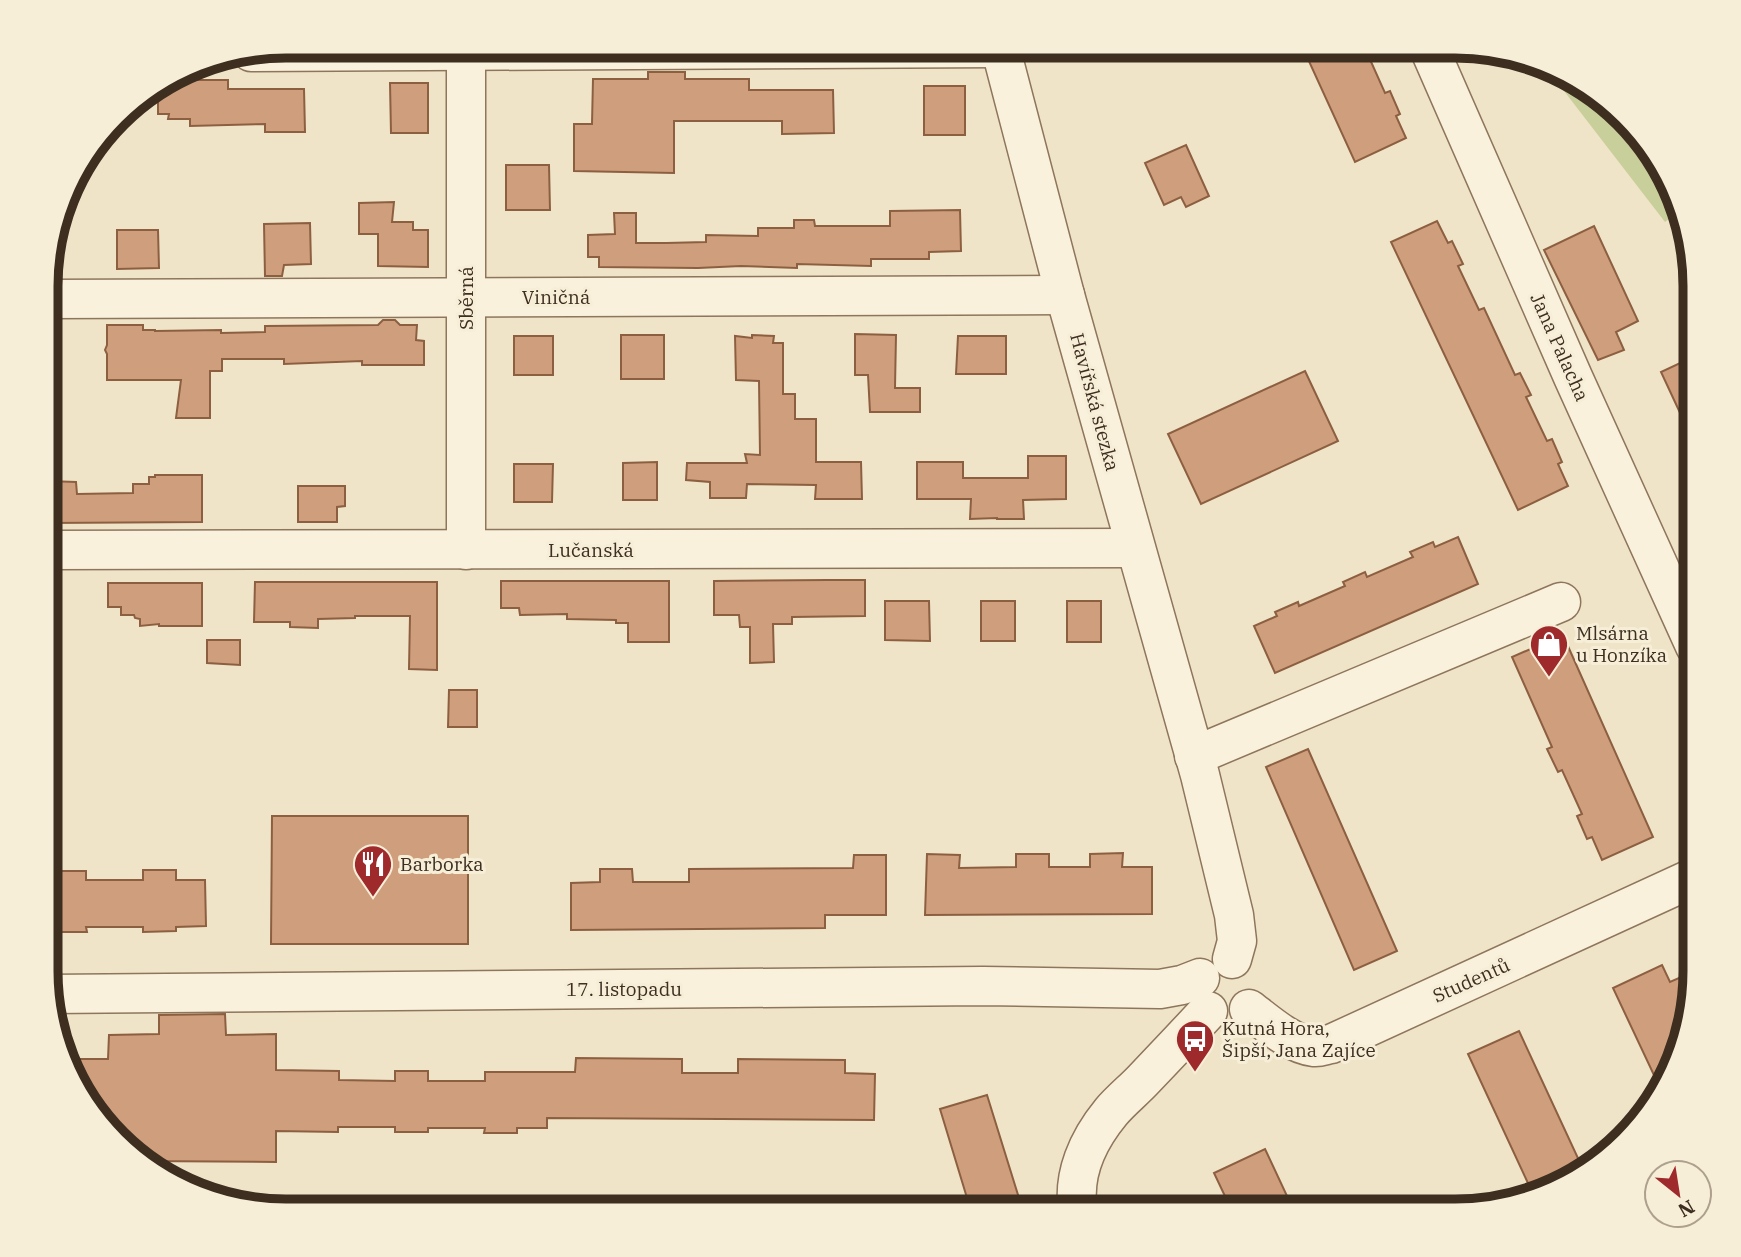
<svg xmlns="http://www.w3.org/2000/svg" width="1741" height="1257" font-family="'IBM Plex Serif',serif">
<rect width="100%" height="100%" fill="#f0e4c8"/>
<path fill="#c9cf9b" d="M1544 65 1602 95 1671 179 1679 211 1665 222Z"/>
<g fill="#cf9f7d" stroke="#8d5f41" stroke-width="2">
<path d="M1302 46H1364L1385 93 1390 91 1400 114 1396 116 1406 138 1355 162Z"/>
<path d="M648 72H685V79H749V90H833L834 133 782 134V121H674V173L574 171V124H592L593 79H648Z"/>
<path d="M168 80H228V89H304L305 132H265V124L190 126V119H168L169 114H158V86Z"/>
<path d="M390 83H428V133H391Z"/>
<rect x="924" y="86" width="41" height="49"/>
<path d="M1186 145 1209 196 1186 207 1181 197 1164 205 1145 163Z"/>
<path d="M506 165H549L550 210H506Z"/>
<path d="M394 202 392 222H413V230H428V267L378 266V234H359V203Z"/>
<path d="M960 210 961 251 929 252V259H871V266L797 264V268L741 266 698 268 599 267V257H588V235L615 234 614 213H636V243H666L706 242V235L758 236V228H794V220H814L815 226H890V211Z"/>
<path d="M1437 221 1448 243 1452 241 1463 264 1458 266 1479 310 1484 308 1515 375 1520 373 1531 395 1526 397 1547 441 1552 439 1562 462 1558 464 1568 486 1518 510 1391 242Z"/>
<path d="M310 223 311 264 284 265 282 276H265L264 224Z"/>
<path d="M1594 226 1638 321 1616 332 1624 350 1598 360 1544 250Z"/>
<path d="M117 230H158L159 268 117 269Z"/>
<path d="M383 320H395L400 325H417L416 340 424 341V365H362V361L284 364V359H222V371H210V418H176L181 380H107V354L105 350 107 345V325H143V330H155V331L221 330V333L265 332V326L378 325Z"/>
<path d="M855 334 896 335 895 388H920V412H870L868 375H855Z"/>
<rect x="621" y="335" width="43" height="44"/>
<path d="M752 335 774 336 773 343H783V394H795V419H816V462H861L862 499H815L816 485 747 484 746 498H710V482L686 480 687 463H747L745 454 760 455 759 381 736 380 735 336 752 338Z"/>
<rect x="514" y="336" width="39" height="39"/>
<path d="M958 336H1006V374H956Z"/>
<path d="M1695 356V445L1661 372Z"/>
<path d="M1305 371 1338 441 1201 504 1168 434Z"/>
<path d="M1028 456H1066V499L1023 500 1024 519H997V518L970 519 971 499H917V462H963V478H1028Z"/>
<path d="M657 462V500H623V463Z"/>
<path d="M514 464H553L552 502H514Z"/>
<path d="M155 475H202V522L48 523V481L76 482 77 494 133 493V484H149V477H155Z"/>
<path d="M298 486H345V506L337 507V522H298Z"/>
<path d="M1458 537 1478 584 1275 673 1254 626 1277 616 1275 612 1298 602 1299 606 1345 586 1343 582 1365 572 1367 577 1413 557 1410 552 1433 542 1435 547Z"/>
<path d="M828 580H865V616L792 617V624H773L774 662 750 663V627H740L739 615H714V581Z"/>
<path d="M501 581H669V642H628V623H616V620L567 619V614L520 615 519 608H501Z"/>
<path d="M255 582H437V670L409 669 410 616H355V618L318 619V628L290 627V622H254Z"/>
<path d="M108 583H202V626H159V624L140 626V619L135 618 134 615H121V607H108Z"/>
<path d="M885 601H929L930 641 885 640Z"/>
<rect x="981" y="601" width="34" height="40"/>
<rect x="1067" y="601" width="34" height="41"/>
<path d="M1563 635 1653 837 1602 860 1592 837 1587 839 1577 816 1582 814 1562 770 1558 772 1547 749 1552 747 1512 657Z"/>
<path d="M207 640H240V665L207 663Z"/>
<path d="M449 690H477V727H448Z"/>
<path d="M1308 749 1397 951 1354 970 1266 767Z"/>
<path d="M272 816H468V944H271Z"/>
<path d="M1123 853 1122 867H1152V914L925 915 927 854 960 855 959 868 1016 867V854H1049V867H1090V854Z"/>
<path d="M854 855H886V915H825V928L571 930V883L600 882V869H632L633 882H689V869L853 868Z"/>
<path d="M143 870H176V880H205L206 926 176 927V931L143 932V927H86L87 932H54L53 927H48V880H54L53 871H86V880H143Z"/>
<path d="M1662 965 1670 982 1695 971V986L1683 1049 1661 1090 1613 988Z"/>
<path d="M225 1014 226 1035 276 1034V1070L339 1071V1080L395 1081V1071H428V1081H485V1072H575L576 1058 682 1059V1073H738V1059L845 1060V1073L875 1074 874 1120 547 1118V1128H517V1133H484L485 1128H428V1132H395V1127H338V1132L276 1131V1162L139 1161 78 1091 67 1059H108L109 1035 159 1034V1015Z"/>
<path d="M1519 1031 1583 1169 1561 1187 1533 1194 1468 1054Z"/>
<path d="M987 1095 1023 1211H971L940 1109Z"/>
<path d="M1265 1149 1294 1211H1232L1214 1173Z"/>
</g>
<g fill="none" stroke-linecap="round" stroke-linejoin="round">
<g stroke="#8d765c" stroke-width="41">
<g id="minor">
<path d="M464 46 466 51V550"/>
<path d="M1000 46 1065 295 1200 775 1234 915 1237 941 1232 959"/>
<path d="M1428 46 1573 377 1695 646"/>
<path d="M251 52 1000 48"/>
<path d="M48 299 1065 295"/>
<path d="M48 550 1135 548"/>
<path d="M1194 756 1561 602"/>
<path d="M48 994 983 986 1160 989 1182 985 1200 978"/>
<path d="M1249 1009C1266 1022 1292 1045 1314 1047 1319 1048 1325 1045 1331 1044L1695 877"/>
<path d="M1078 1211C1072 1175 1088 1140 1111 1112 1121 1100 1134 1090 1145 1078 1166 1056 1187 1034 1208 1011"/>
</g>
</g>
<use href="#minor" stroke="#faf1dc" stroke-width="38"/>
</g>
<defs>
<g id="shop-pin" transform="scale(2.0125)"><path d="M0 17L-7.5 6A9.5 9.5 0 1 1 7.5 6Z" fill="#9e2a2b" stroke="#f7eed8"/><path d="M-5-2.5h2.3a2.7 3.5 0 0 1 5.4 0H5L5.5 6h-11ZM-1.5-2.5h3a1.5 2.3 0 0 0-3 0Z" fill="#fff"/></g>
<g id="restaurant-pin" transform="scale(2.0125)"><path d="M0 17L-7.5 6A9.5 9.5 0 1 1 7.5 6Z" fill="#9e2a2b" stroke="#f7eed8"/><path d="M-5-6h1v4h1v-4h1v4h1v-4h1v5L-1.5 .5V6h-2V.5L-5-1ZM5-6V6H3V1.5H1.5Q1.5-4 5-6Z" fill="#fff"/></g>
<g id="bus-pin" transform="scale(2.0125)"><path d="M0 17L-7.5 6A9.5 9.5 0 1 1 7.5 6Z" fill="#9e2a2b" stroke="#f7eed8"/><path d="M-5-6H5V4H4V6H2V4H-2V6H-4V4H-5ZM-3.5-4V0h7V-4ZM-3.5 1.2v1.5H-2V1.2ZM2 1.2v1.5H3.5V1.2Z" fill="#fff"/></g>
</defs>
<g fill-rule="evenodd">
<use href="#shop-pin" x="1549" y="644"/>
<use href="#restaurant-pin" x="373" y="864"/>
<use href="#bus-pin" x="1195" y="1039"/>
</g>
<g text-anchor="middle" stroke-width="6" stroke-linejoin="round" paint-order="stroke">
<g font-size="19" fill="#3d2e20" stroke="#f7eed8">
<text x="556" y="304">Viničná</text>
<text transform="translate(466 298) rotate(-90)" y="7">Sběrná</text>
<text transform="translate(1560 347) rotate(66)" y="7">Jana Palacha</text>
<text transform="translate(1095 402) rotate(75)" y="7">Havířská stezka</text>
<text x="591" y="557">Lučanská</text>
<text transform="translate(1471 980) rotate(-24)" y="7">Studentů</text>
<text x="624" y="996">17. listopadu</text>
</g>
<g font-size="19" fill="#3d2e20" stroke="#f7eed8" text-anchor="start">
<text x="1576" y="640">Mlsárna<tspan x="1576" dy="22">u Honzíka</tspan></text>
<text x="400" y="871">Barborka</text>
<text x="1222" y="1035">Kutná Hora,<tspan x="1222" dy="22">Šipší, Jana Zajíce</tspan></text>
</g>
</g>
<path d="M0 0H1741V1257H0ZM286 58H1455A228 228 0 0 1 1683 286V971A228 228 0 0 1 1455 1199H286A228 228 0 0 1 58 971V286A228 228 0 0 1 286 58Z" fill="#f7eed8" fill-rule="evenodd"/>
<path fill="none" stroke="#3d2e20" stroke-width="9" d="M286 58H1455A228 228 0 0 1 1683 286V971A228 228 0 0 1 1455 1199H286A228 228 0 0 1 58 971V286A228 228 0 0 1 286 58Z"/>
<g transform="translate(1678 1194) rotate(150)"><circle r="33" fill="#f7eed8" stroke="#ada18e" stroke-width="2"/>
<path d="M0-5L12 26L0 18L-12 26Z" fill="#9e2a2b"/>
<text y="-10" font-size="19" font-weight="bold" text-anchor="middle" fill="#3d2e20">N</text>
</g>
</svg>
